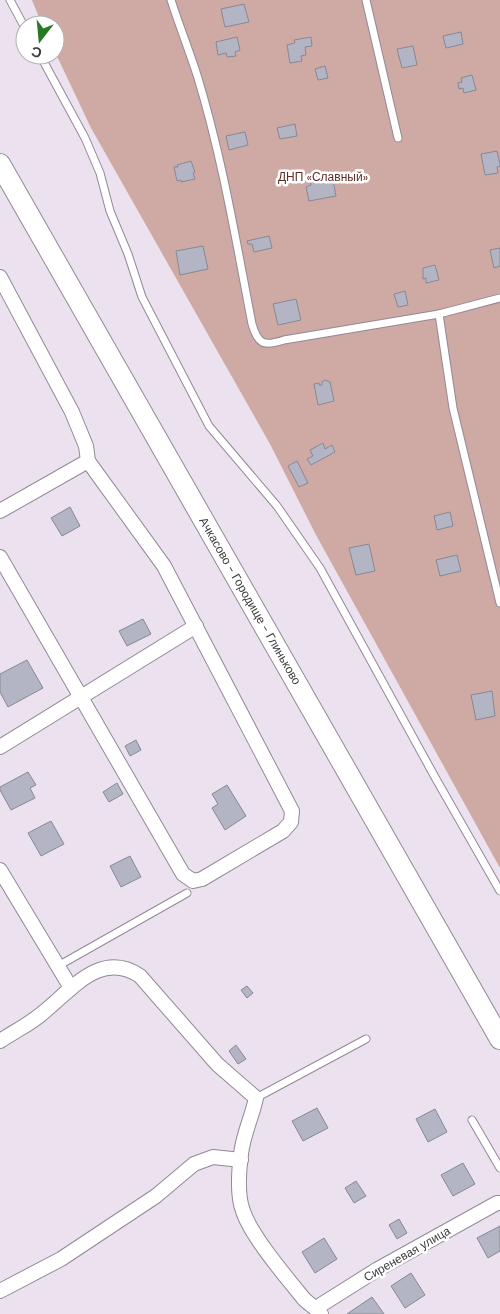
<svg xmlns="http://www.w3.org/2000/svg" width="500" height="1314" font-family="'DM Sans',sans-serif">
<rect width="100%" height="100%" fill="#ece2ef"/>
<path fill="#cfa9a3" d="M32 0H500V868L316 535 270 444 91 128 55 52V25H42Z"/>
<g fill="#b4b5c4" stroke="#878896">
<path d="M244 4 249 22 225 27 221 9Z"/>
<path d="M461 32 463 44 446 48 443 36Z"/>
<path d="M237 37 240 50 235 52 236 56 227 57 226 53 218 55 216 42Z"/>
<path d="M311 37 312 46 305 47 306 55 301 56 302 61 290 63 287 45 295 43 294 40Z"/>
<path d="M413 46 417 65 402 68 397 49Z"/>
<path d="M325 66 328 78 318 80 315 69Z"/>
<path d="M472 75 476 90 464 93 463 88 459 89 458 83 462 82 461 78Z"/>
<path d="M295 124 297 136 280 139 277 128Z"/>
<path d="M245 132 248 145 229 150 226 136Z"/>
<path d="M497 151 500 164V166L497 167 498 173 485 175 481 154Z"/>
<path d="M191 161 195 172 193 173 195 179 181 182V180L177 181 174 167H178L177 165Z"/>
<path d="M332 175 336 196 309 201 306 187 311 185 310 180Z"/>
<path d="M269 236 272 248 254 252 252 244H248L247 241Z"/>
<path d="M203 246 208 269 180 275 176 251Z"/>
<path d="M500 248V266L494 268 490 250Z"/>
<path d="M435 265 439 280 426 283V278L423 279V268Z"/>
<path d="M405 291 408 305 398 307 394 294Z"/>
<path d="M296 299 301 320 278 325 273 304Z"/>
<path d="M325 380 330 382 334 401 318 405 314 384 319 383V385H322V382Z"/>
<path d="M323 443 325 449 332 445 335 452 311 465 307 459 313 456 310 450Z"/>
<path d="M297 461 308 483 299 487 288 466Z"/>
<path d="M70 507 80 526 62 536 51 518Z"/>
<path d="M450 512 453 526 437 530 434 516Z"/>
<path d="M369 544 375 571 356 575 349 548Z"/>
<path d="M457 555 461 571 440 576 436 560Z"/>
<path d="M143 619 151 634 127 646 119 631Z"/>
<path d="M27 660 43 688 8 707 0 692V674Z"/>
<path d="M492 691 495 716 476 720 471 695Z"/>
<path d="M136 740 141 750 130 756 125 746Z"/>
<path d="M28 772 36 785 30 788 35 798 11 810 0 790V787Z"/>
<path d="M117 783 123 794 109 802 103 792Z"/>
<path d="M227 785 246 816 225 830 212 808 218 804 212 794Z"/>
<path d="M51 821 64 844 41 856 28 833Z"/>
<path d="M130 856 141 877 121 887 110 866Z"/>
<path d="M247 986 253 993 247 998 241 990Z"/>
<path d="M236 1045 246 1059 238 1064 229 1051Z"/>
<path d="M317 1108 328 1128 303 1141 292 1121Z"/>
<path d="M435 1109 447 1132 428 1142 416 1119Z"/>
<path d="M463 1163 475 1184 453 1196 441 1175Z"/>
<path d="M356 1181 366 1196 354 1203 345 1188Z"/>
<path d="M399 1219 407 1233 397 1239 389 1225Z"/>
<path d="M500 1226V1251L488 1258 477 1238Z"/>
<path d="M324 1238 337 1259 315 1273 302 1252Z"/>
<path d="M411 1273 425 1295 405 1308 391 1286Z"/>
<path d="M372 1297 384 1314H347Z"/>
</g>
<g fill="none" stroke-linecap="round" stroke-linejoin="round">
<g stroke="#928995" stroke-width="9">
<g id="lane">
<path d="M10 0 25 28"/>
<path d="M171 0C179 25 189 50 197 75 222 156 236 241 252 324 258 344 263 347 284 340L439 314 500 298"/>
<path d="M366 0 398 138"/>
<path d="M40 55 85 138 100 173 110 211 128 254 142 297 209 426 277 506 320 568 436 779 500 891"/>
<path d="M439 314 453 408 500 603"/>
<path d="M58 966 187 893"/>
<path d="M256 1098 366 1039"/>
<path d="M472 1120 500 1168"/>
</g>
</g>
<g stroke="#928995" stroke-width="16">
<g id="street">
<path d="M0 277 72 412 86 446 88 461 164 566 292 811 291 822 283 831 202 879 193 881 183 874 0 557"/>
<path d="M0 511 88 461"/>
<path d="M0 747 196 626"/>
<path d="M0 870 71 988"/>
<path d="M0 1041C15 1031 32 1023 45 1011 73 988 102 950 140 976L217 1064 256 1098C252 1117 243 1135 241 1154 239 1170 237 1196 243 1211 251 1236 287 1278 304 1299 309 1304 316 1308 321 1314"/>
<path d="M0 1291 61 1259 156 1196 194 1164 213 1157 241 1160"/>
<path d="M316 1308 378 1269 497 1203H500"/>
</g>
</g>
<g stroke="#928995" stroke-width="22">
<path id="secondary" d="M0 164 500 1039"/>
</g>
<use href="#lane" stroke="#fff" stroke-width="7"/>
<use href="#street" stroke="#fff" stroke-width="14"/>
<use href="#secondary" stroke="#fff" stroke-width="20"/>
</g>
<g text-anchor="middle" stroke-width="5" stroke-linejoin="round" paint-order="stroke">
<g font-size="12" fill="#612d27" stroke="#fff">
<text x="323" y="181">ДНП «Славный»</text>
</g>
<g font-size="12" fill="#3e3a3f" stroke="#fff">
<text transform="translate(250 601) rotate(60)" y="4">Ачкасово - Городище - Глиньково</text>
<text transform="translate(407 1254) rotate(-30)" y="4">Сиреневая улица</text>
</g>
</g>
<g transform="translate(40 40) rotate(196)"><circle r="24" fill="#ffffff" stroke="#b2b0b2"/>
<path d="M0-4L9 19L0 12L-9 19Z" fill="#277a25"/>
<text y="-8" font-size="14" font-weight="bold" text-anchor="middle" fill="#3e3a3f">С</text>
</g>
</svg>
